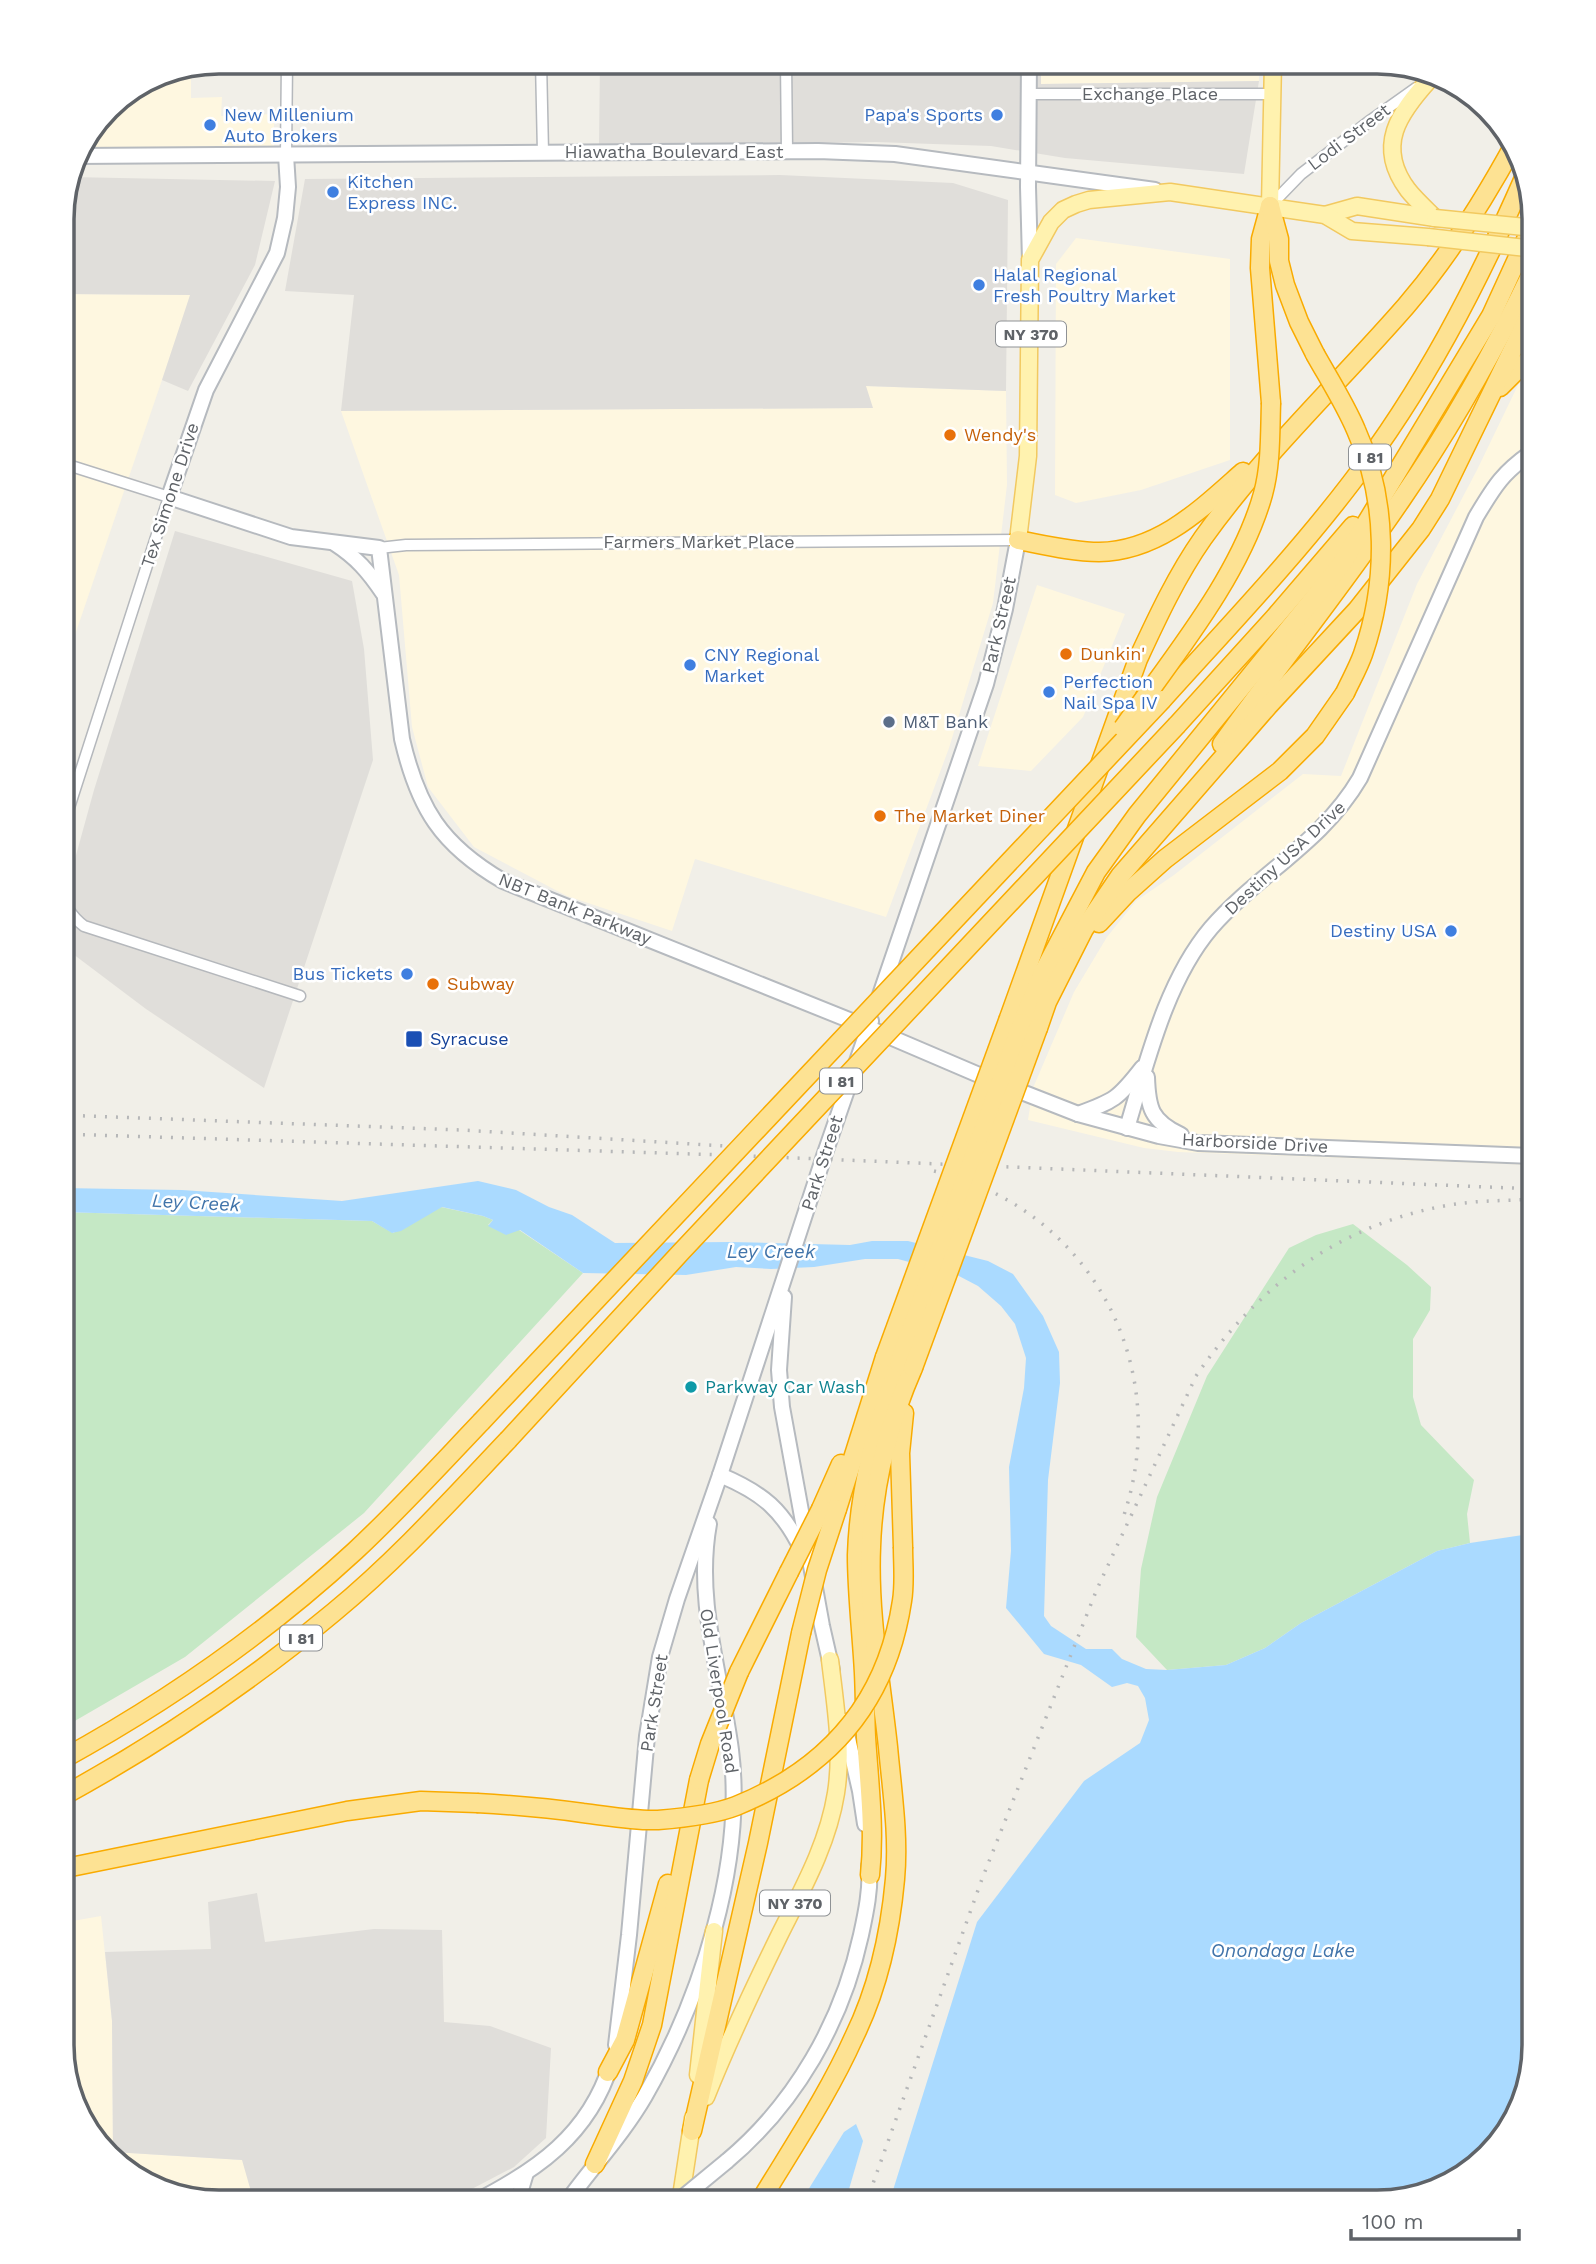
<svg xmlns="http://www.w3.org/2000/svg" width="1596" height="2264" font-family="'Work Sans',sans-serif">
<rect width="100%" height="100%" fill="#f1efe8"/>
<g fill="#fef7e0">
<path d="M1041 61 1259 62V81L1041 84Z"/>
<path d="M191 67V98L222 97 221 116 274 114V149L95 148 94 127 114 101 159 73Z"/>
<path d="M1076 238 1230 259V460L1141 490 1076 503 1055 495 1056 264Z"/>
<path d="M62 294 191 295 62 673Z"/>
<path d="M1535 350V1165L1178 1152 1144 1148 1028 1120 1033 1088 1074 992 1107 937 1136 901 1174 875 1303 774 1341 776 1417 584 1477 470Z"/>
<path d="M865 386 1006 391 1007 485 993 603 949 748 886 917 695 859 672 931 567 896 474 847 428 787 412 727 399 575 341 411 872 408Z"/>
<path d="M1037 585 1125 614 1083 717 1031 771 978 766Z"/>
<path d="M101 1916 112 2021 113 2152 243 2160 254 2202H209L139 2181 83 2125 61 2046V1923Z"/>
</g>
<g fill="#e0deda">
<path d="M600 61H1041V84L1259 81 1244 174 1065 158 991 146 876 142 599 146Z"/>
<path d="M780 175 953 183 1008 200 1006 391 866 386 873 408 341 411 354 295 285 291 305 179Z"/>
<path d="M70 177 275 181 255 265 188 391 162 380 190 295 62 294V208Z"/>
<path d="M175 531 352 581 364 649 373 760 264 1088 146 1009 69 951 67 888 94 790Z"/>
<path d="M257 1893 265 1942 374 1929 442 1930 444 2022 490 2026 551 2048 546 2138 514 2167 447 2202H254L242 2160 113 2152 112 2021 105 1952 211 1949 208 1902Z"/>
</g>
<g fill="#c5e8c5">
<path d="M441 1207 483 1216 493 1220 488 1225 519 1230 583 1273 364 1513 185 1657 61 1729V1212L372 1221 393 1233Z"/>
<path d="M1353 1224 1407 1265 1431 1287 1430 1310 1413 1339V1397L1421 1425 1474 1480 1467 1514 1470 1543 1437 1551 1301 1623 1265 1648 1226 1665 1167 1670 1136 1637 1141 1569 1157 1497 1207 1376 1289 1248 1316 1235Z"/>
</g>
<g fill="#aadaff">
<path d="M478 1181 516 1190 549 1207 572 1215 615 1243 730 1242 850 1245 872 1241H908L988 1261 1013 1274 1043 1316 1059 1352 1060 1383 1048 1480 1044 1616 1051 1626 1086 1649H1112L1122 1659 1146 1669 1167 1670 1226 1665 1265 1648 1301 1623 1437 1551 1470 1543 1535 1533V2046L1514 2124 1457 2181 1378 2203H889L977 1922 1084 1781 1140 1743 1149 1720 1145 1698 1138 1686 1127 1683 1112 1687 1081 1665 1044 1654 1006 1608 1011 1551 1009 1467 1024 1388 1026 1358 1015 1324 1001 1306 978 1286 957 1275 898 1259H865L814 1267 771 1269 736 1267 686 1275 583 1273 520 1230 506 1235 488 1226 493 1220 483 1216 442 1207 401 1231 392 1233 372 1221 61 1212V1188L182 1190 342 1201Z"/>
<path d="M856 2124 863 2141 845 2203H800L844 2132Z"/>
</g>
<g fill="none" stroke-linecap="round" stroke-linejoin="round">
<g stroke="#b5b8bc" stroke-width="13">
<g id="street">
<path d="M541 61 543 153"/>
<path d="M786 61 787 151"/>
<path d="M1028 94H1272"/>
<path d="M286 155 287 61"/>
<path d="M1270 206 1301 174 1371 120 1416 88"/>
<path d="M379 548 406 545 1018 540"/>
<path d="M61 842 66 817 169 497 68 465"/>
<path d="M61 890C64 905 72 917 84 926L300 996"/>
</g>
</g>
<g stroke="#b6babf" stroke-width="18">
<g id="secondary">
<path d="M1029 61 1028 187 1030 260"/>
<path d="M286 155 288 187 285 218 277 253 206 390 169 497 291 537 379 548 402 739C418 808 441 845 503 881L869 1028 986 1078 1078 1114 1159 1136 1198 1143 1535 1156"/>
<path d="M75 156 818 151 895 154 1155 190"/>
<path d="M334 543C357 558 368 571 383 593"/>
<path d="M879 998 986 684 1005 609 1018 540"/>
<path d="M1147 1077C1148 1108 1151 1121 1181 1135"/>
<path d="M1078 1114C1114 1101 1118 1099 1142 1068"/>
<path d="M1127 1128C1147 1062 1166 981 1211 928 1259 873 1322 843 1360 778L1476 517C1495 485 1503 472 1535 450"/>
<path d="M784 1297 779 1370 782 1407 822 1626 832 1670"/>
<path d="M720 1475C763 1493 783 1510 803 1552"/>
<path d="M844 1721 860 1791 865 1824"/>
<path d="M616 2045 629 1935 647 1736 660 1657 677 1599 720 1475 824 1156 871 1021"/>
<path d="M727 2161C796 2103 842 2022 861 1935 866 1912 871 1888 869 1866"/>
<path d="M473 2203C536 2171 589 2135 611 2064"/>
<path d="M517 2203 526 2173"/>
<path d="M566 2203C592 2167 623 2134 645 2096 701 1998 745 1863 731 1750 721 1674 695 1601 709 1524"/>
</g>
</g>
<g stroke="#f2c960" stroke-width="19">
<g id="primary">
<path d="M1430 79C1399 113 1375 146 1408 190 1416 200 1426 209 1435 218"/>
<path d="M1270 206 1273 62"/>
<path d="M1325 215 1357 206 1435 218"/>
<path d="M1018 540 1028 456 1030 260 1051 222 1063 210 1076 204 1089 200 1170 192 1325 215 1352 231 1428 237"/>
<path d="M698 2075 714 1931"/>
<path d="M706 2097C728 2042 753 1989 779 1936 802 1890 828 1844 836 1793 843 1749 835 1703 830 1660"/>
<path d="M680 2203 693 2118"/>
</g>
</g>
<g stroke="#f9ab00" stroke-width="21">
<g id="highway">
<path d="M1270 206 1261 239 1260 268 1271 403"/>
<path d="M1270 206 1279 239V261L1285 285 1299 322 1315 354"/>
<path d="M1500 387 1518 369 1535 355"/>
<path d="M1018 540C1044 545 1072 552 1099 552 1159 551 1201 509 1243 472"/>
<path d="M1162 700C1226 629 1293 559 1351 483 1423 390 1477 285 1524 178"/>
<path d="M1177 725 1275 617 1353 526"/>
<path d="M1222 744C1281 662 1344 584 1401 500 1452 426 1496 348 1535 266"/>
<path d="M1099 923 1127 893 1165 859 1280 771 1315 736 1345 693"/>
<path d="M1009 1018 1138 659C1157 618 1177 575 1203 538 1263 454 1339 383 1406 306 1448 257 1484 200 1515 143"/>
<path d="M1022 1023 1043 973 1096 872 1137 815 1341 565 1491 316 1535 220"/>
<path d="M1038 1028 1047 1002 1084 929 1120 876 1268 706 1357 610 1421 529 1440 499 1535 304"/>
<path d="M821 1509 841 1464"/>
<path d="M837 1509 885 1357"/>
<path d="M903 1547 900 1453 904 1413"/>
<path d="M739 1672 789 1572"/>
<path d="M61 1760C167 1702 266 1633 355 1551 399 1510 440 1465 481 1422"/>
<path d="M61 1797C158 1744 249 1683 334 1612 397 1560 452 1499 508 1440"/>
<path d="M61 1869 347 1811 421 1801 477 1803"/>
<path d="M870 1875C875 1828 869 1784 866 1737 865 1715 865 1694 864 1673 862 1634 857 1594 857 1555 859 1488 877 1426 899 1363"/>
<path d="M608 2072 625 2040 668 1884"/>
<path d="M692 2131 758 1843 801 1633"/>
<path d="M595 2164 633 2081 652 2025 699 1780"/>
<path d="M759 2203C792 2148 828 2095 854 2037 878 1988 890 1934 895 1879 899 1836 892 1791 888 1747 881 1682 868 1613 871 1547 873 1484 888 1425 913 1368"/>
</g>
</g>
<use href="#street" stroke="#fff" stroke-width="10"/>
<use href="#secondary" stroke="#fff" stroke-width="14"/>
<use href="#primary" stroke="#fff2af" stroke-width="16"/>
<use href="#highway" stroke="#fde293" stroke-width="18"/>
<g stroke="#b6b7b8" stroke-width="3.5" stroke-dasharray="2 9" stroke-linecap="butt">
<path d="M61 1115 462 1130 725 1146"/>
<path d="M61 1134 725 1155 1535 1189"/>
<path d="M934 1171C1089 1208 1174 1364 1124 1515"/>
<path d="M866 2203 982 1879 1097 1589 1196 1376C1257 1287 1337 1226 1444 1206 1475 1200 1504 1201 1535 1199"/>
</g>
<g stroke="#b6babf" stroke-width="18" stroke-linecap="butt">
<path id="secondary-bridge" d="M676 2203 727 2161"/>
</g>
<g stroke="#f2c960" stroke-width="19" stroke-linecap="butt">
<g id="primary-bridge">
<path d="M1435 218 1535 228"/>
<path d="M1428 237 1535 249"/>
</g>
</g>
<g stroke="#f9ab00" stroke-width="21" stroke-linecap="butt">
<g id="highway-bridge">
<path d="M1315 354C1329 379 1345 404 1356 430 1388 500 1388 581 1363 654 1358 668 1351 680 1345 693"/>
<path d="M1123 728C1172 658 1240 577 1263 494 1271 465 1270 434 1271 403"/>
<path d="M885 1357 1009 1018"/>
<path d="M899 1363 1022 1023"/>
<path d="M913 1368 1038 1028"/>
<path d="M481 1422 1162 700"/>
<path d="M508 1440 681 1252 1177 725"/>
<path d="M789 1572 821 1509"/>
<path d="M801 1633 817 1570 837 1509"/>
<path d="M699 1780 710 1744 739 1672"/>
<path d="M477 1803C513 1805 548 1808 583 1813 608 1816 633 1821 658 1820 683 1818 713 1815 736 1806 830 1768 887 1701 902 1601 905 1583 903 1565 903 1547"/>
</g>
</g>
<use href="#secondary-bridge" stroke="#fff" stroke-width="14"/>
<use href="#primary-bridge" stroke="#fff2af" stroke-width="16"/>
<use href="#highway-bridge" stroke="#fde293" stroke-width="18"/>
</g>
<g fill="#3f7fe0" stroke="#fff" stroke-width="2.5">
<circle cx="997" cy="115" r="7"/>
<circle cx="210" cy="125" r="7"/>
<circle cx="333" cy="192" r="7"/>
<circle cx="979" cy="285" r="7"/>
<circle cx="690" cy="665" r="7"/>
<circle cx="1049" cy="692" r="7"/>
<circle cx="1451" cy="931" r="7"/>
<circle cx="407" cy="974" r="7"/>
</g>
<g fill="#e8710a" stroke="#fff" stroke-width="2.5">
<circle cx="950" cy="435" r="7"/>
<circle cx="1066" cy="654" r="7"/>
<circle cx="880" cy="816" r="7"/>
<circle cx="433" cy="984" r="7"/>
</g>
<circle fill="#5c6f8a" stroke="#fff" stroke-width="2.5" cx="889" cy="722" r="7"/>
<rect fill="#1a4fb4" stroke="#fff" stroke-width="2.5" x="405" y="1030" width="18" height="18" rx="3.5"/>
<circle fill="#0f9aa8" stroke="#fff" stroke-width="2.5" cx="691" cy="1387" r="7"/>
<g text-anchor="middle" stroke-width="5" stroke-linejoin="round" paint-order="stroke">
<g fill="#fff" stroke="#8f9295" stroke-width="2">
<rect x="996" y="321.5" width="70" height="25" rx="5"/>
<rect x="1349" y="444.5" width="42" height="25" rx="5"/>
<rect x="820" y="1068.5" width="42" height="25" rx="5"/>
<rect x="280" y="1625.5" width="42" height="25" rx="5"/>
<rect x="760" y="1890.5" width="70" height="25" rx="5"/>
</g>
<g font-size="16" font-weight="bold" fill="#5f6368">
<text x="1031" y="340">NY 370</text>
<text x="1370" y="463">I 81</text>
<text x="841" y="1087">I 81</text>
<text x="301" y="1644">I 81</text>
<text x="795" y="1909">NY 370</text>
</g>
<g font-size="18" fill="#5f6368" stroke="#fff">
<text x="1150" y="100">Exchange Place</text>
<text transform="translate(1349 137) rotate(-37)" y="6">Lodi Street</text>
<text x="674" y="158">Hiawatha Boulevard East</text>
<text transform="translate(170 495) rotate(-72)" y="6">Tex Simone Drive</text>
<text x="699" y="548">Farmers Market Place</text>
<text transform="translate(999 625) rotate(-77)" y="6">Park Street</text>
<text transform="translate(1285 858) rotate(-43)" y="6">Destiny USA Drive</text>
<text transform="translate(575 909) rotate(22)" y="6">NBT Bank Parkway</text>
<text transform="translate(1255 1143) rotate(3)" y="6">Harborside Drive</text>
<text transform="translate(822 1163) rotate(-72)" y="6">Park Street</text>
<text transform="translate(719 1691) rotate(81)" y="6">Old Liverpool Road</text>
<text transform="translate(654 1703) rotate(-81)" y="6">Park Street</text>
</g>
<g font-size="18" fill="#366cbe" stroke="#fff" text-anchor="start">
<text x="224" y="121">New Millenium<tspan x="224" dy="21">Auto Brokers</tspan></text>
<text x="983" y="121" text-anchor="end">Papa's Sports</text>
<text x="347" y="188">Kitchen<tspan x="347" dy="21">Express INC.</tspan></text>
<text x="993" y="281">Halal Regional<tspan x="993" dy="21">Fresh Poultry Market</tspan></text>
<text x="704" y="661">CNY Regional<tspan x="704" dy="21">Market</tspan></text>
<text x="1063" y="688">Perfection<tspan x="1063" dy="21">Nail Spa IV</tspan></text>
<text x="1437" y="937" text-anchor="end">Destiny USA</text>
<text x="393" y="980" text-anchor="end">Bus Tickets</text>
</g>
<g font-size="18" fill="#c56008" stroke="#fff" text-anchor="start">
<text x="964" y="441">Wendy's</text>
<text x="1080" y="660">Dunkin'</text>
<text x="894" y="822">The Market Diner</text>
<text x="447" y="990">Subway</text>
</g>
<g font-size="18" fill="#4e5e75" stroke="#fff" text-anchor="start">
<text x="903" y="728">M&amp;T Bank</text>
</g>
<g font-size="18" fill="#164399" stroke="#fff" text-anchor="start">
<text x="430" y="1045">Syracuse</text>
</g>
<g font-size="18" fill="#0d838f" stroke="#fff" text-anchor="start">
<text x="705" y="1393">Parkway Car Wash</text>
</g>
<g font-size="19" font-style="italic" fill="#4174aa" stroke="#fff">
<text transform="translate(196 1202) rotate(3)" y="7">Ley Creek</text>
<text x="771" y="1258">Ley Creek</text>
<text x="1283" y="1957">Onondaga Lake</text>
</g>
</g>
<path d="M0 0H1596V2264H0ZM219 74H1377A145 145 0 0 1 1522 219V2045A145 145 0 0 1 1377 2190H219A145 145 0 0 1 74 2045V219A145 145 0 0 1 219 74Z" fill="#fff" fill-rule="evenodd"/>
<path fill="none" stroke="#5f6368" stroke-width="3.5" d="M219 74H1377A145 145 0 0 1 1522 219V2045A145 145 0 0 1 1377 2190H219A145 145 0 0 1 74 2045V219A145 145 0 0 1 219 74Z"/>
<path d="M1351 2229v10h168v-10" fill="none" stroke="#5f6368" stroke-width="3.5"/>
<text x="1362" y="2229" font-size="21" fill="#5f6368" stroke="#ffffff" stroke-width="5" paint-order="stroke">100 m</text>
</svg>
